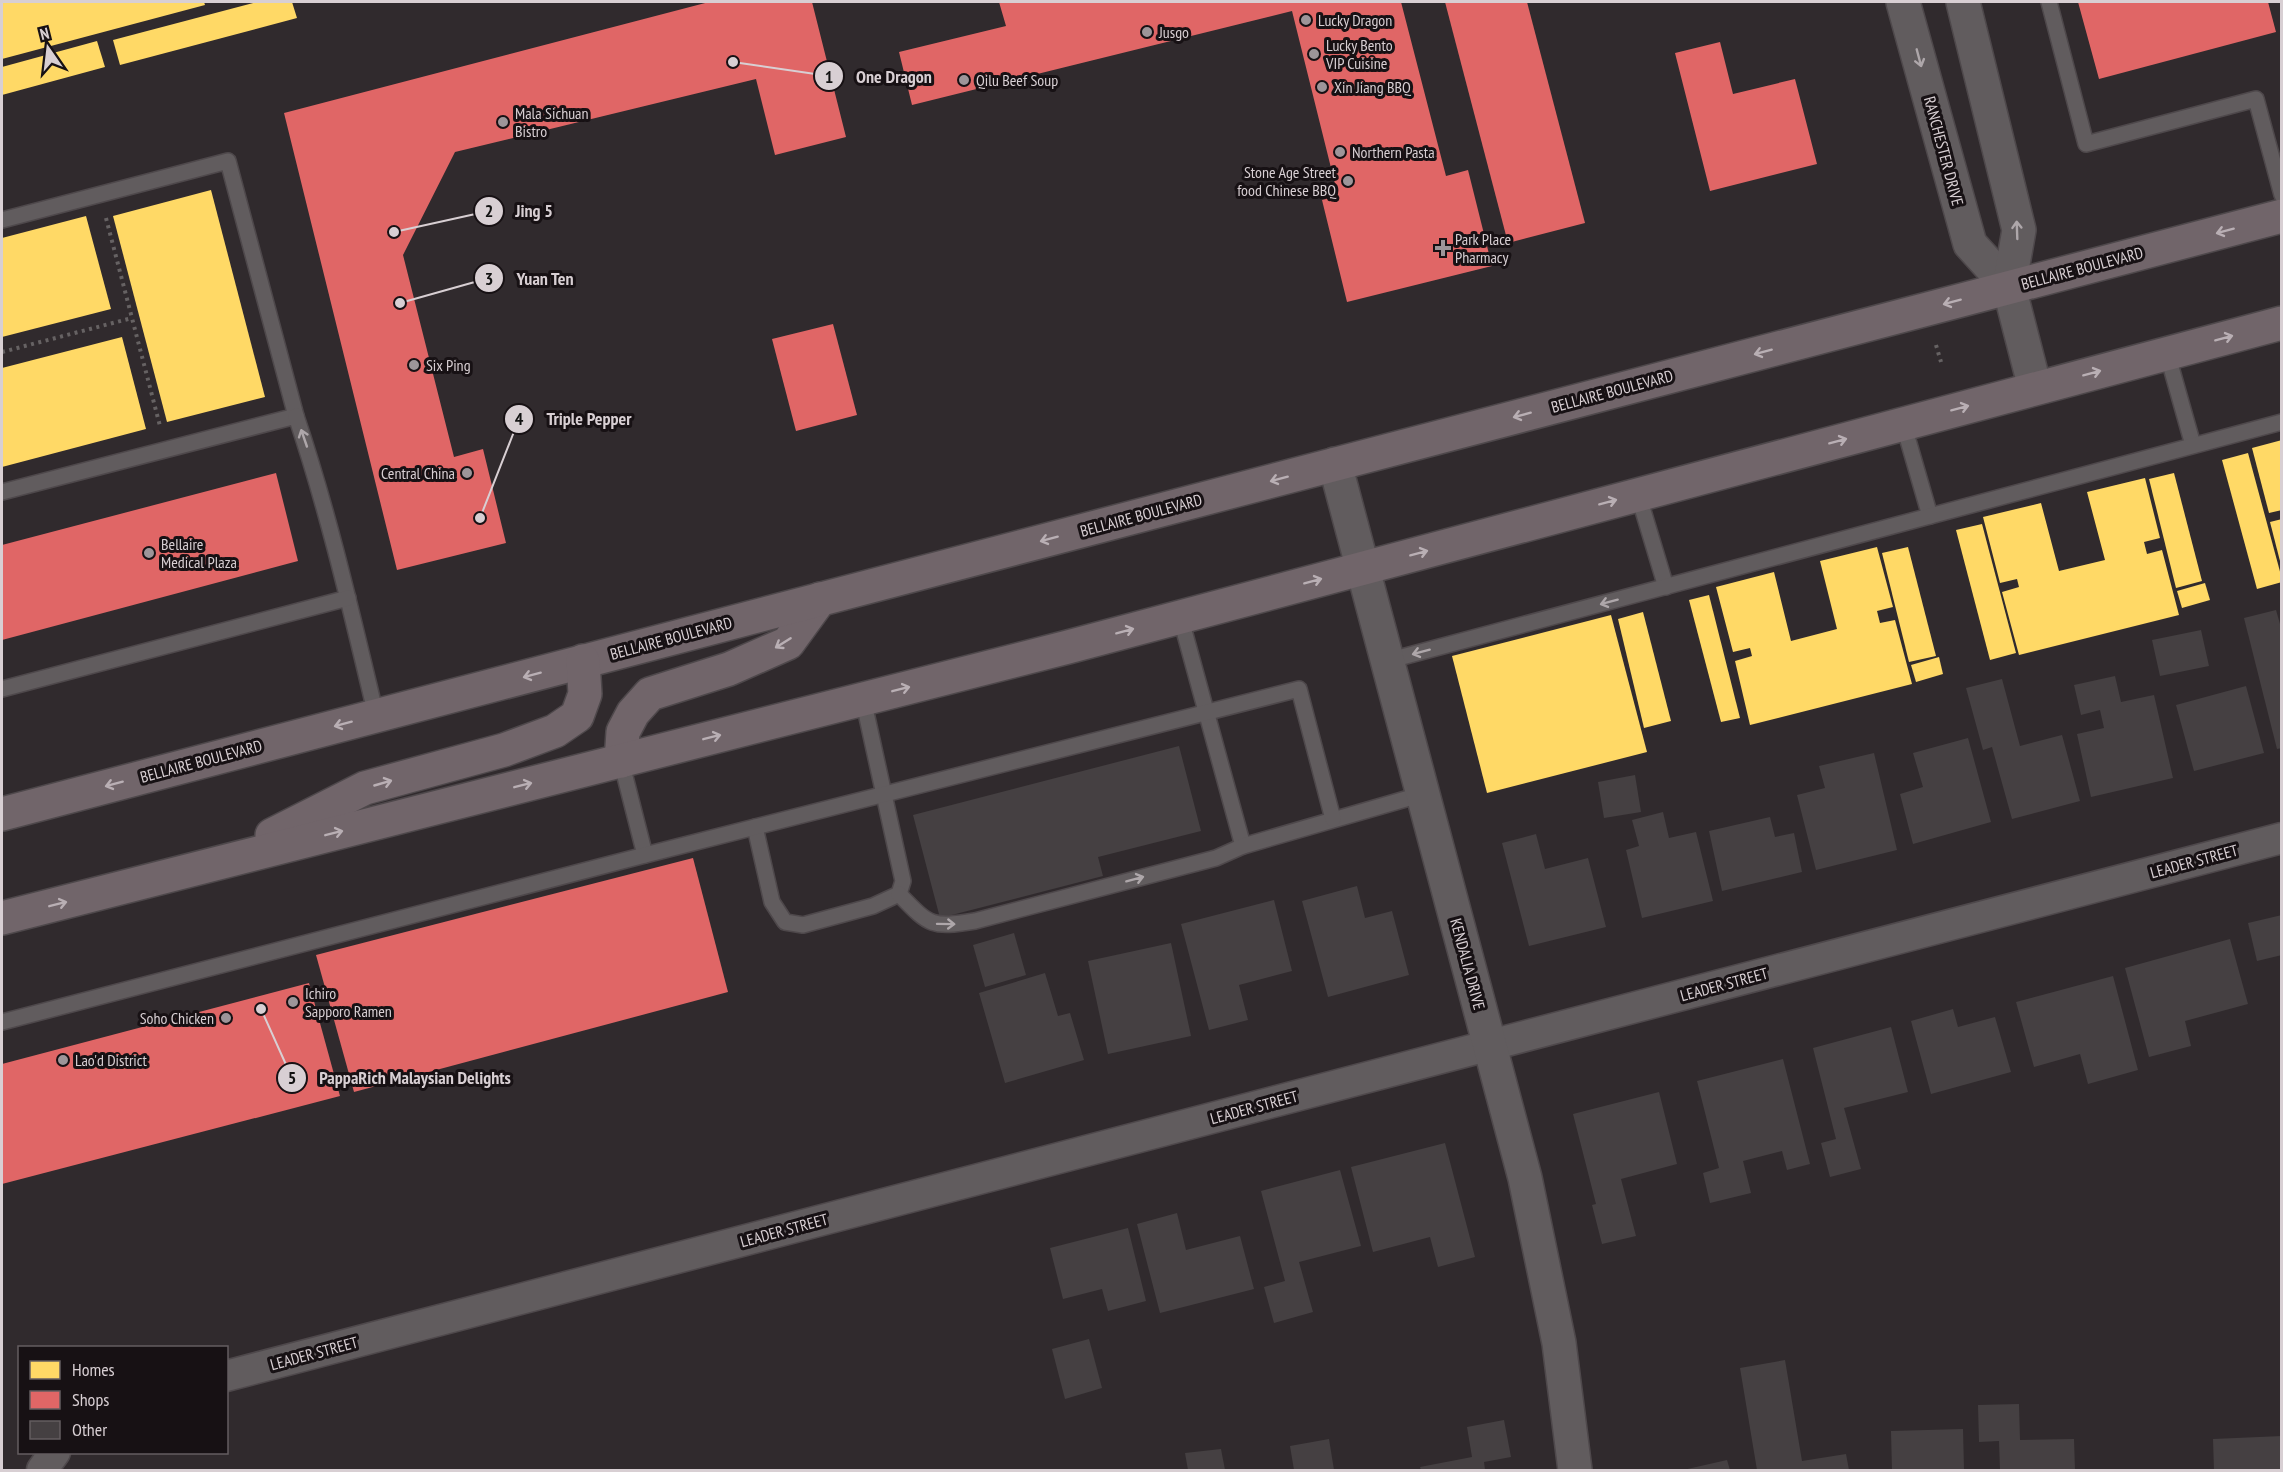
<svg xmlns="http://www.w3.org/2000/svg" width="2283" height="1472" font-family="'PT Sans Narrow',sans-serif">
<rect width="100%" height="100%" fill="#302a2d"/>
<g fill="#ffd966">
<path d="M8 2H204L205 5 2 59V3Z"/>
<path d="M257 2H292L297 18 120 65 113 40Z"/>
<path d="M97 41 105 67 2 95V67Z"/>
<path d="M211 190 265 397 167 422 113 216Z"/>
<path d="M86 216 111 309 2 337V238Z"/>
<path d="M122 337 146 429 2 467V368Z"/>
<path d="M2282 440V510L2269 513 2252 448Z"/>
<path d="M2248 453 2282 579V582L2257 589 2222 460Z"/>
<path d="M2174 473 2202 581 2176 588 2149 479Z"/>
<path d="M2145 478 2160 538 2144 542 2147 554 2162 550 2179 615 2019 655 2002 592 2019 587 2017 579 2000 583 1983 517 2041 503 2059 571 2105 560 2087 492Z"/>
<path d="M2282 519V565H2281L2270 522Z"/>
<path d="M1982 524 2016 653 1990 660 1956 530Z"/>
<path d="M1877 547 1893 607 1877 611 1880 623 1895 620 1912 684 1750 725 1735 661 1752 656 1750 648 1733 652 1716 587 1774 572 1791 641 1837 629 1820 561Z"/>
<path d="M1908 547 1936 656 1909 662 1882 553Z"/>
<path d="M2205 583 2210 600 2182 608 2177 591Z"/>
<path d="M1709 595 1740 718 1721 722 1689 600Z"/>
<path d="M1643 612 1671 721 1644 728 1618 619Z"/>
<path d="M1611 615 1647 752 1487 793 1452 656Z"/>
<path d="M1939 657 1943 674 1916 682 1911 665Z"/>
</g>
<g fill="#e06666">
<path d="M709 2H812L846 137 775 155 756 79 455 152 403 255 454 457 483 449 506 543 397 570 284 113Z"/>
<path d="M999 2H1401L1446 176 1468 170 1492 266 1347 302 1322 200 1338 196 1292 11 912 105 899 52 1006 26Z"/>
<path d="M1445 2H1527L1585 223 1508 243Z"/>
<path d="M2078 2H2268L2276 32 2099 79Z"/>
<path d="M1720 42 1733 94 1795 79 1817 164 1710 191 1675 53Z"/>
<path d="M833 324 857 415 796 431 772 339Z"/>
<path d="M276 473 298 561 2 640V545Z"/>
<path d="M693 858 728 992 354 1092 316 955Z"/>
<path d="M309 983 340 1096 2 1184V1064Z"/>
</g>
<g fill="#454042">
<path d="M2276 610 2282 631V748L2277 749 2244 618Z"/>
<path d="M2201 630 2209 666 2160 676 2152 640Z"/>
<path d="M2115 676 2121 702 2154 695 2173 778 2091 797 2077 734 2104 728 2100 710 2081 715 2074 685Z"/>
<path d="M2002 679 2020 746 2062 735 2080 801 2012 819 1992 747 1983 750 1966 688Z"/>
<path d="M2246 686 2264 753 2194 771 2176 705Z"/>
<path d="M1968 738 1991 822 1913 844 1900 794 1923 787 1913 753Z"/>
<path d="M1179 746 1201 831 1098 857 1103 876 940 918 913 815Z"/>
<path d="M1874 753 1897 850 1816 870 1797 795 1825 788 1819 766Z"/>
<path d="M1635 775 1641 812 1604 818 1598 782Z"/>
<path d="M1663 812 1669 838 1696 832 1713 901 1642 918 1626 850 1639 846 1632 820Z"/>
<path d="M1770 817 1775 837 1794 833 1802 872 1722 891 1709 831Z"/>
<path d="M1536 834 1545 869 1588 858 1606 927 1529 946 1502 843Z"/>
<path d="M1357 886 1365 918 1392 911 1409 975 1328 997 1302 901Z"/>
<path d="M1274 900 1292 971 1239 985 1248 1020 1209 1030 1181 924Z"/>
<path d="M2282 915V955L2257 961 2248 923Z"/>
<path d="M1014 933 1026 975 985 987 973 945Z"/>
<path d="M2230 939 2248 1004 2185 1021 2191 1046 2149 1057 2125 968Z"/>
<path d="M1171 943 1191 1036 1108 1054 1088 961Z"/>
<path d="M1045 973 1058 1016 1070 1013 1084 1060 1005 1083 979 993Z"/>
<path d="M2113 976 2138 1070 2088 1084 2080 1054 2034 1067 2016 1002Z"/>
<path d="M1953 1009 1958 1027 1995 1017 2011 1072 1931 1094 1911 1021Z"/>
<path d="M1891 1027 1908 1092 1844 1108 1861 1169 1830 1177 1821 1143 1836 1139 1813 1048Z"/>
<path d="M1783 1059 1810 1164 1787 1170 1782 1151 1743 1161 1751 1193 1710 1203 1703 1173 1719 1168 1697 1081Z"/>
<path d="M1659 1092 1677 1164 1621 1179 1636 1236 1602 1244 1592 1205 1596 1204 1573 1114Z"/>
<path d="M1445 1143 1475 1257 1438 1267 1430 1237 1373 1252 1351 1167Z"/>
<path d="M1340 1170 1361 1246 1299 1262 1313 1312 1274 1323 1264 1287 1285 1281 1261 1191Z"/>
<path d="M1177 1213 1186 1250 1240 1236 1254 1289 1160 1313 1137 1224Z"/>
<path d="M1128 1228 1146 1301 1108 1311 1102 1289 1063 1299 1050 1248Z"/>
<path d="M1089 1339 1102 1388 1065 1399 1052 1349Z"/>
<path d="M1785 1360 1802 1461 1846 1454 1849 1470H1757L1740 1368Z"/>
<path d="M2019 1404 2020 1440 2074 1439 2075 1470H2000L1999 1441 1979 1442 1978 1405Z"/>
<path d="M1504 1420 1511 1457 1484 1462 1485 1470H1421L1420 1467 1472 1457 1467 1427Z"/>
<path d="M1963 1429 1964 1470H1892L1891 1431Z"/>
<path d="M2282 1436V1470H2214L2213 1439Z"/>
<path d="M1329 1439 1334 1470H1294L1290 1446Z"/>
<path d="M1221 1449 1225 1470H1188L1185 1453Z"/>
<path d="M1727 1460 1730 1470H1683Z"/>
</g>
<g fill="none" stroke-linecap="round" stroke-linejoin="round">
<g stroke="#4e484b" stroke-width="18">
<g id="service">
<path d="M2049 2 2086 144 2256 99 2282 195"/>
<path d="M2 220 228 161 296 416 2 492"/>
<path d="M2167 353 2193 445"/>
<path d="M296 416C329 514 352 615 376 715"/>
<path d="M1903 423 1930 516"/>
<path d="M1638 494 1666 587"/>
<path d="M1180 616 1243 846"/>
<path d="M1387 661 2282 422"/>
<path d="M2 689 348 598"/>
<path d="M621 761 645 855"/>
<path d="M755 827 772 902 785 922 803 925 873 906 899 894 903 881 863 699"/>
<path d="M899 894C930 926 931 928 975 921L1216 858 1243 846 1423 794"/>
<path d="M2 1022 645 855 1299 689 1333 819"/>
</g>
</g>
<g stroke="#4e484b" stroke-width="33">
<g id="minor">
<path d="M226 1376 2282 838"/>
<path d="M42 1470 55 1452"/>
</g>
</g>
<g stroke="#4e484b" stroke-width="36">
<g id="tertiary">
<path d="M1903 2 1970 244 2009 287"/>
<path d="M1963 2 2019 230 2009 287 2035 388"/>
<path d="M1335 464 1525 1178 1559 1343 1575 1470"/>
</g>
</g>
<g stroke="#4e484b" stroke-width="36">
<g id="primary">
<path d="M621 761 623 732 633 713 650 694 729 669 788 643 820 599"/>
<path d="M2 814 2282 216"/>
<path d="M272 835 365 788 504 750 555 731 577 716 585 694 583 661"/>
<path d="M2 918 1068 647 2282 323"/>
</g>
</g>
<g stroke="#666263" stroke-width="4" stroke-dasharray="3 4.5" stroke-linecap="butt">
<path d="M106 218 160 426"/>
<path d="M1936 345 1941 362"/>
<path d="M2 352 132 318"/>
</g>
<use href="#service" stroke="#615c5e" stroke-width="15"/>
<use href="#minor" stroke="#615c5e" stroke-width="30"/>
<use href="#tertiary" stroke="#615c5e" stroke-width="33"/>
<use href="#primary" stroke="#71656a" stroke-width="33"/>
</g>
<defs><path id="oneway-shaft" d="M-6 0H5M1.5-3L5.5 0L1.5 3" fill="none" stroke-width="1.6" stroke-linecap="round" stroke-linejoin="round" transform="scale(1.5)"/></defs>
<g stroke="#aea7aa">
<use href="#oneway-shaft" transform="translate(1919 58) rotate(75)"/>
<use href="#oneway-shaft" transform="translate(2017 230) rotate(-92)"/>
<use href="#oneway-shaft" transform="translate(304 438) rotate(-109)"/>
<use href="#oneway-shaft" transform="translate(1609 602) rotate(165)"/>
<use href="#oneway-shaft" transform="translate(1421 652) rotate(165)"/>
<use href="#oneway-shaft" transform="translate(1135 879) rotate(-15)"/>
<use href="#oneway-shaft" transform="translate(946 924) rotate(1)"/>
</g>
<g stroke="#b9afb4">
<use href="#oneway-shaft" transform="translate(2225 231) rotate(165)"/>
<use href="#oneway-shaft" transform="translate(1952 302) rotate(165)"/>
<use href="#oneway-shaft" transform="translate(2224 338) rotate(-15)"/>
<use href="#oneway-shaft" transform="translate(1763 352) rotate(165)"/>
<use href="#oneway-shaft" transform="translate(2092 373) rotate(-15)"/>
<use href="#oneway-shaft" transform="translate(1960 408) rotate(-15)"/>
<use href="#oneway-shaft" transform="translate(1522 415) rotate(165)"/>
<use href="#oneway-shaft" transform="translate(1838 441) rotate(-15)"/>
<use href="#oneway-shaft" transform="translate(1279 479) rotate(165)"/>
<use href="#oneway-shaft" transform="translate(1608 502) rotate(-15)"/>
<use href="#oneway-shaft" transform="translate(1049 539) rotate(165)"/>
<use href="#oneway-shaft" transform="translate(1419 553) rotate(-15)"/>
<use href="#oneway-shaft" transform="translate(1313 581) rotate(-15)"/>
<use href="#oneway-shaft" transform="translate(1125 631) rotate(-15)"/>
<use href="#oneway-shaft" transform="translate(783 643) rotate(148)"/>
<use href="#oneway-shaft" transform="translate(532 675) rotate(165)"/>
<use href="#oneway-shaft" transform="translate(901 689) rotate(-14)"/>
<use href="#oneway-shaft" transform="translate(343 724) rotate(165)"/>
<use href="#oneway-shaft" transform="translate(712 737) rotate(-14)"/>
<use href="#oneway-shaft" transform="translate(383 783) rotate(-16)"/>
<use href="#oneway-shaft" transform="translate(114 784) rotate(165)"/>
<use href="#oneway-shaft" transform="translate(523 785) rotate(-14)"/>
<use href="#oneway-shaft" transform="translate(334 833) rotate(-14)"/>
<use href="#oneway-shaft" transform="translate(58 904) rotate(-14)"/>
</g>
<g fill="#9d9599" stroke="#171114" stroke-width="2">
<circle cx="1306" cy="20" r="6"/>
<circle cx="1147" cy="32" r="6"/>
<circle cx="1314" cy="54" r="6"/>
<circle cx="964" cy="80" r="6"/>
<circle cx="1322" cy="87" r="6"/>
<circle cx="503" cy="122" r="6"/>
<circle cx="1340" cy="152" r="6"/>
<circle cx="1348" cy="181" r="6"/>
<path d="M1440 239h6v6h6v6h-6v6h-6v-6h-6v-6h6z"/>
<circle cx="414" cy="365" r="6"/>
<circle cx="467" cy="473" r="6"/>
<circle cx="149" cy="553" r="6"/>
<circle cx="293" cy="1002" r="6"/>
<circle cx="226" cy="1018" r="6"/>
<circle cx="63" cy="1060" r="6"/>
</g>
<g text-anchor="middle" stroke-width="6" stroke-linejoin="round" paint-order="stroke">
<g font-size="16" fill="#d8cfd3" stroke="#171114" text-anchor="start">
<text x="1318" y="26">Lucky Dragon</text>
<text x="1159" y="38">Jusgo</text>
<text x="1326" y="51">Lucky Bento<tspan x="1326" dy="18">VIP Cuisine</tspan></text>
<text x="976" y="86">Qilu Beef Soup</text>
<text x="1334" y="93">Xin Jiang BBQ</text>
<text x="515" y="119">Mala Sichuan<tspan x="515" dy="18">Bistro</tspan></text>
<text x="1352" y="158">Northern Pasta</text>
<text x="1336" y="178" text-anchor="end">Stone Age Street<tspan x="1336" dy="18">food Chinese BBQ</tspan></text>
<text x="1455" y="245">Park Place<tspan x="1455" dy="18">Pharmacy</tspan></text>
<text x="426" y="371">Six Ping</text>
<text x="455" y="479" text-anchor="end">Central China</text>
<text x="161" y="550">Bellaire<tspan x="161" dy="18">Medical Plaza</tspan></text>
<text x="305" y="999">Ichiro<tspan x="305" dy="18">Sapporo Ramen</tspan></text>
<text x="214" y="1024" text-anchor="end">Soho Chicken</text>
<text x="75" y="1066">Lao'd District</text>
</g>
<g font-size="16" fill="#d8cfd3" stroke="#171114">
<text transform="translate(1944 151) rotate(75)" y="6">RANCHESTER DRIVE</text>
<text transform="translate(2082 268) rotate(-15)" y="6">BELLAIRE BOULEVARD</text>
<text transform="translate(1612 391) rotate(-15)" y="6">BELLAIRE BOULEVARD</text>
<text transform="translate(1141 515) rotate(-15)" y="6">BELLAIRE BOULEVARD</text>
<text transform="translate(671 638) rotate(-15)" y="6">BELLAIRE BOULEVARD</text>
<text transform="translate(201 761) rotate(-15)" y="6">BELLAIRE BOULEVARD</text>
<text transform="translate(2194 861) rotate(-15)" y="6">LEADER STREET</text>
<text transform="translate(1468 964) rotate(75)" y="6">KENDALIA DRIVE</text>
<text transform="translate(1724 984) rotate(-15)" y="6">LEADER STREET</text>
<text transform="translate(1254 1107) rotate(-15)" y="6">LEADER STREET</text>
<text transform="translate(784 1230) rotate(-15)" y="6">LEADER STREET</text>
<text transform="translate(314 1353) rotate(-15)" y="6">LEADER STREET</text>
</g>
</g>
<path fill="none" stroke="#d8cfd3" stroke-width="2" d="M733 62L829 76M394 232L489 211M400 303L489 278M480 518L519 419M261 1009L292 1078"/>
<g fill="#d8cfd3" stroke="#171114" stroke-width="2">
<circle cx="733" cy="62" r="6"/>
<circle cx="394" cy="232" r="6"/>
<circle cx="400" cy="303" r="6"/>
<circle cx="480" cy="518" r="6"/>
<circle cx="261" cy="1009" r="6"/>
<circle cx="829" cy="76" r="15"/>
<circle cx="489" cy="211" r="15"/>
<circle cx="489" cy="278" r="15"/>
<circle cx="519" cy="419" r="15"/>
<circle cx="292" cy="1078" r="15"/>
</g>
<g font-size="18" text-anchor="middle" font-weight="bold" fill="#111">
<text x="829" y="83">1</text>
<text x="489" y="217">2</text>
<text x="489" y="285">3</text>
<text x="519" y="425">4</text>
<text x="292" y="1084">5</text>
</g>
<g font-size="18" text-anchor="middle" font-weight="bold" fill="#d8cfd3" stroke="#171114" stroke-width="6" stroke-linejoin="round" paint-order="stroke">
<text x="894" y="83">One Dragon</text>
<text x="534" y="217">Jing 5</text>
<text x="545" y="285">Yuan Ten</text>
<text x="589" y="425">Triple Pepper</text>
<text x="415" y="1084">PappaRich Malaysian Delights</text>
</g>
<rect width="2283" height="1472" fill="none" stroke="#d8cfd3" stroke-width="6"/>
<rect x="18" y="1346" width="210" height="108" fill="#171114" stroke="#645d60" stroke-width="1.5"/>
<rect x="30" y="1361" width="30" height="18" fill="#ffd966" stroke="#645d60" stroke-width="1.5"/>
<text x="72" y="1376" font-size="18" fill="#d8cfd3">Homes</text>
<rect x="30" y="1391" width="30" height="18" fill="#e06666" stroke="#645d60" stroke-width="1.5"/>
<text x="72" y="1406" font-size="18" fill="#d8cfd3">Shops</text>
<rect x="30" y="1421" width="30" height="18" fill="#454042" stroke="#645d60" stroke-width="1.5"/>
<text x="72" y="1436" font-size="18" fill="#d8cfd3">Other</text>
<g transform="translate(48 48) rotate(346)" stroke="#171114" stroke-width="4.5" paint-order="stroke">
<path d="M0-4.5L10 22L0 15L-10 22Z" fill="#d8cfd3"/>
<text y="-9" font-size="16" font-weight="bold" text-anchor="middle" fill="#d8cfd3">N</text>
</g>
</svg>
